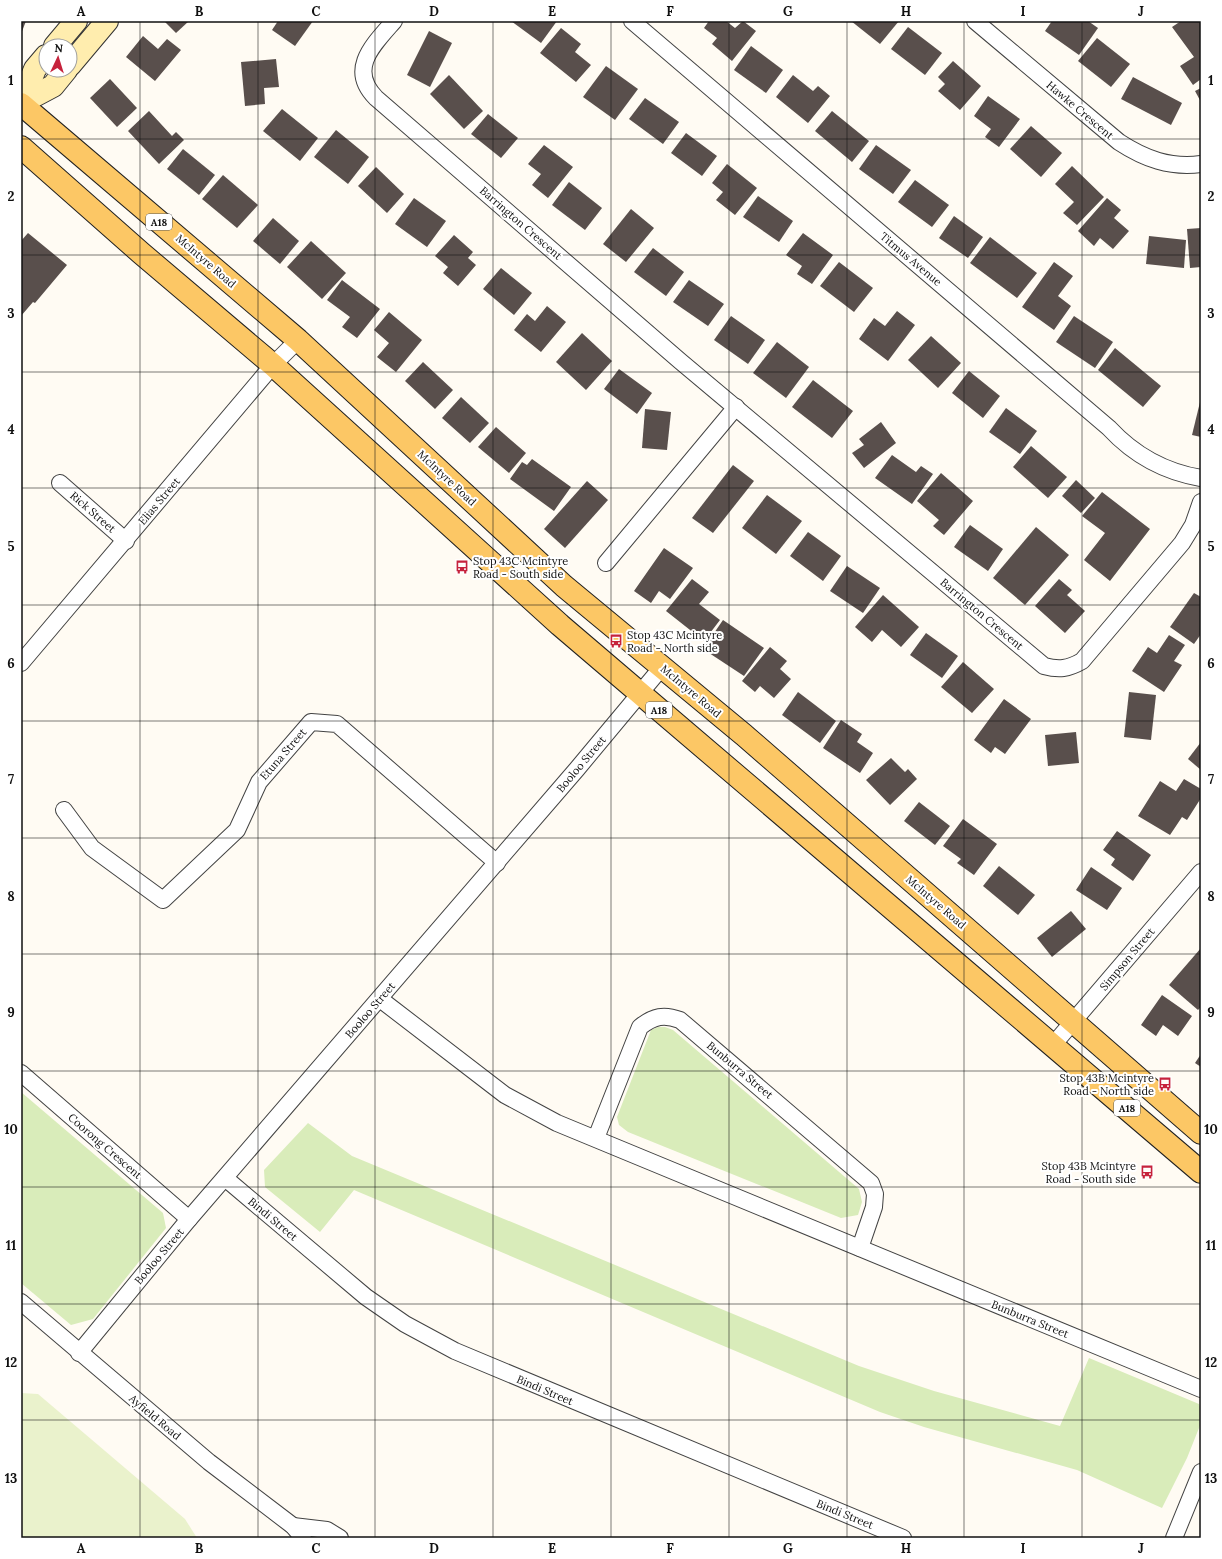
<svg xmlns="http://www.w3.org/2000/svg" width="1222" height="1559" font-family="Lora,serif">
<rect width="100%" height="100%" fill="#fffbf3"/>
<g fill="#d9ecba">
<path d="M658 1027H665L673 1030 859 1189 862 1202 858 1215 841 1218 628 1132 619 1125 617 1117 651 1030Z"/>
<path d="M21 1092 163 1213 166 1228 93 1319 71 1325 21 1283Z"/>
<path d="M308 1123 352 1156 859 1366 934 1391 1060 1426 1089 1358 1199 1404 1201 1410V1423L1187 1458 1162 1508 1077 1470 924 1427 880 1412 354 1190 320 1232 265 1187 264 1170Z"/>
</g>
<path fill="#eaf2cc" d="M21 1393 38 1394 185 1519 197 1538H21Z"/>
<g fill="#594f4c">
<path d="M21 21H26L21 34Z"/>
<path d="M164 21H189L176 33Z"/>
<path d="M278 21H313L295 46 272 30Z"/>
<path d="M511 21H557L541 43Z"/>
<path d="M709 21H726L735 28 743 21 756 31 732 61 712 44 717 38 704 28Z"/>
<path d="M851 21H899L880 44Z"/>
<path d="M1052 21H1088L1098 28 1079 55 1045 31Z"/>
<path d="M1181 21H1199L1201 23V79L1193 85 1180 66 1194 57 1172 27Z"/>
<path d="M908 27 942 53 925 75 891 49Z"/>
<path d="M561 28 581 44 575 52 591 65 576 82 540 53Z"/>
<path d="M429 31 452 43 430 87 407 75Z"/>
<path d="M143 36 158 49 167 39 181 50 155 81 126 57Z"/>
<path d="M1097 38 1130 64 1111 87 1078 61Z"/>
<path d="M751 46 783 70 766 93 734 70Z"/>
<path d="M276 59 279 87 264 88 265 104 245 106 241 62Z"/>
<path d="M953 61 981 86 960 110 938 91 945 84 938 77Z"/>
<path d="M606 66 638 89 615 120 583 97Z"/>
<path d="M449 75 483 111 464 129 430 94Z"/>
<path d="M793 75 813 91 818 86 830 96 808 123 776 97Z"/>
<path d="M1133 77 1182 103 1171 125 1121 99Z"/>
<path d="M110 79 137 108 117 127 90 98Z"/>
<path d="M1201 88V102L1195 91Z"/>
<path d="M988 96 1020 119 999 147 985 137 991 129 974 116Z"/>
<path d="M645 98 679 122 663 144 629 119Z"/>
<path d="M282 109 318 138 300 161 263 131Z"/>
<path d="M149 111 172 136 176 132 184 140 159 164 128 131Z"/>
<path d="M832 111 869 141 852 162 815 131Z"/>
<path d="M488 114 518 138 501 158 471 134Z"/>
<path d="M1031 126 1062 153 1041 177 1010 149Z"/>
<path d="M336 130 369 157 348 184 314 157Z"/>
<path d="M686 133 717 156 702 176 671 153Z"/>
<path d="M544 145 573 167 548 198 532 185 541 174 528 164Z"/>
<path d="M876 145 911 170 893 194 859 169Z"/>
<path d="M183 149 215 175 199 195 167 169Z"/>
<path d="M727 164 757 188 735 215 716 200 723 192 712 183Z"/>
<path d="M1072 166 1104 197 1077 225 1063 213 1074 202 1055 184Z"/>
<path d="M376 167 404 194 387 213 358 186Z"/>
<path d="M223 175 258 205 237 228 202 199Z"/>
<path d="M915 180 949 205 932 227 898 202Z"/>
<path d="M569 182 602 208 585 230 552 205Z"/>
<path d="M758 196 793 221 779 242 743 217Z"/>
<path d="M414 198 446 221 427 247 395 224Z"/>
<path d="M1107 198 1121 210 1114 218 1129 231 1113 249 1100 238 1094 246 1078 231Z"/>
<path d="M631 209 654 228 626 262 603 244Z"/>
<path d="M954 216 983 237 968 258 939 238Z"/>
<path d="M273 218 299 241 280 264 253 241Z"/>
<path d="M1201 228V267L1190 268 1187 229Z"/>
<path d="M28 233 67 265 35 303 33 302 21 316V241Z"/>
<path d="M803 233 833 255 812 284 797 274 802 266 786 255Z"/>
<path d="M454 235 473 252 468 258 476 265 458 286 443 273 448 267 435 256Z"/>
<path d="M1149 236 1186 240 1184 268 1146 264Z"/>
<path d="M990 237 1037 273 1017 298 970 263Z"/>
<path d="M311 241 346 273 322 299 287 267Z"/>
<path d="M653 248 684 272 666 296 634 272Z"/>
<path d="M839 262 873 288 854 312 820 286Z"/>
<path d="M1054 262 1073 276 1058 296 1071 306 1054 330 1022 307Z"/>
<path d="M501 268 532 293 514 315 483 289Z"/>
<path d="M342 280 380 309 357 338 342 327 350 317 327 300Z"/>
<path d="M689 280 724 304 708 326 673 302Z"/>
<path d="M547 306 566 322 541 352 514 330 527 314 535 321Z"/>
<path d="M897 311 915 325 888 361 859 339 874 318 885 326Z"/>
<path d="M389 312 422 340 396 372 377 357 389 343 374 330Z"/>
<path d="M731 316 765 340 748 364 714 340Z"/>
<path d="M1074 316 1113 342 1095 368 1056 342Z"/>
<path d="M582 333 612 361 586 390 556 362Z"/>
<path d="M931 336 961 363 938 388 908 360Z"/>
<path d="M777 342 809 367 786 398 753 373Z"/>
<path d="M1115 348 1161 386 1143 407 1098 370Z"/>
<path d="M423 362 453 390 435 409 405 381Z"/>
<path d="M619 369 652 393 637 414 604 389Z"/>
<path d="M969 371 1000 396 983 418 952 393Z"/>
<path d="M813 380 853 411 832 438 792 407Z"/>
<path d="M461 397 489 423 470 443 442 418Z"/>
<path d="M1201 398V437L1192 435Z"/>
<path d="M1006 408 1037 431 1020 454 989 432Z"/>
<path d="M645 409 671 412 667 450 642 448Z"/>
<path d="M881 422 896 443 864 468 852 453 864 445 859 439Z"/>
<path d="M496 427 526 453 509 473 478 447Z"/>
<path d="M1031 446 1067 477 1048 498 1013 467Z"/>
<path d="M892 455 916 472 921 466 933 474 912 504 875 478Z"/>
<path d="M532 459 571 487 554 511 510 479 522 462 527 465Z"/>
<path d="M733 465 754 481 713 533 692 518Z"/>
<path d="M941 473 973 501 944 535 933 526 939 520 917 501Z"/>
<path d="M1076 480 1095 498 1081 513 1062 496Z"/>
<path d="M587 481 608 500 565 548 544 529Z"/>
<path d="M1102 492 1150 529 1110 581 1084 560 1105 533 1082 516Z"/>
<path d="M767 495 802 521 776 554 742 528Z"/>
<path d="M970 525 1003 549 988 571 954 547Z"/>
<path d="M1036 527 1069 555 1025 605 993 578Z"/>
<path d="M808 532 841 556 823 581 790 556Z"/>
<path d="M664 548 693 568 670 599 659 591 651 603 634 591Z"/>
<path d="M847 566 880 588 863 613 830 591Z"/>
<path d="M692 579 709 592 699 604 720 620 704 641 666 611Z"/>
<path d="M1059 579 1072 590 1067 595 1085 611 1065 633 1035 606Z"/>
<path d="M1194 593 1201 597V634L1194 644 1170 627Z"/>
<path d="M883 595 919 627 901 647 882 630 872 642 855 627Z"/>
<path d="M723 620 764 648 744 676 703 649Z"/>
<path d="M926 633 958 656 942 678 910 655Z"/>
<path d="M1169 635 1185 645 1174 661 1182 665 1164 692 1132 671 1148 647 1157 653Z"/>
<path d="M770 647 787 661 780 669 791 679 774 698 760 686 755 692 742 681Z"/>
<path d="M963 662 994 689 972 713 941 687Z"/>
<path d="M798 692 836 721 820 743 782 715Z"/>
<path d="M1129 692 1156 695 1151 740 1124 737Z"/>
<path d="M1004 699 1031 719 1005 754 995 747 991 753 974 740Z"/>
<path d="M841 720 862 734 857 742 873 753 860 773 823 748Z"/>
<path d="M1076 732 1079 763 1048 766 1045 735Z"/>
<path d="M1201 742V770L1188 759Z"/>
<path d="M891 758 905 772 908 769 917 779 890 805 866 780Z"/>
<path d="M1184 779 1201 789V798L1187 820 1182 817 1170 835 1138 816 1160 781 1176 791Z"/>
<path d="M919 802 950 826 935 845 904 821Z"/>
<path d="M963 819 997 844 974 875 957 863 961 859 943 846Z"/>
<path d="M1117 831 1151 855 1133 881 1111 865 1115 859 1103 850Z"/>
<path d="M999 866 1035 895 1018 915 983 886Z"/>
<path d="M1091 867 1122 888 1107 910 1076 890Z"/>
<path d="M1071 911 1086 929 1052 957 1037 938Z"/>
<path d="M1201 948V1007L1198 1010 1169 985Z"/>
<path d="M1162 995 1192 1016 1178 1036 1163 1025 1156 1036 1141 1025Z"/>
<path d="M1201 1054V1067L1195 1063Z"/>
</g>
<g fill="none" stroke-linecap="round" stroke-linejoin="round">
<g stroke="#434343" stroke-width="18">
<g id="street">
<path d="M394 21C374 44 347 69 376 98L680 361 1044 666C1059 670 1068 669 1082 661L1182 543 1193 525 1201 502"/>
<path d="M632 21 1109 428C1134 455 1165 472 1201 478"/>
<path d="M975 21 1119 142C1145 159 1170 168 1201 164"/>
<path d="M60 483 126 541"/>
<path d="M606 563 736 407"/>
<path d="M21 663 273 365 298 340"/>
<path d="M64 810 92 848 163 900 237 830 259 782 311 722 337 724 497 863"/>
<path d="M380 999 505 1095 557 1123 1201 1389"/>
<path d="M1053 1045 1201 872"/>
<path d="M21 1073 189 1219"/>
<path d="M596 1138 640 1027C654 1016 664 1014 680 1020L871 1183 875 1194 874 1207 860 1248"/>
<path d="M225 1178 366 1297 405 1324 455 1351 903 1538"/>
<path d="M21 1302 209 1462 293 1526 303 1538"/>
<path d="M79 1353 189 1219 577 769 662 667"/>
<path d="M293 1526 327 1530 340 1538"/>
<path d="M1174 1538 1201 1472"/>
</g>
</g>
<g stroke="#323232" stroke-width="24">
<g id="secondary">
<path d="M55 46 76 21"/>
<path d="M70 65 107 21"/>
<path d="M21 103 53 86 66 70"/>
<path d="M21 103 35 69 46 56"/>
</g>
</g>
<g stroke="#212121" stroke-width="24">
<g id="primary">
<path d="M21 104 298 340 564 586 744 735 1201 1133"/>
<path d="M21 147 141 253 273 365 560 625 1201 1172"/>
</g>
</g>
<use href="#street" stroke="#fff" stroke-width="16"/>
<use href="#secondary" stroke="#ffedae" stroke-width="22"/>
<use href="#primary" stroke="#fcc765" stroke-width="22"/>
</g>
<path fill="none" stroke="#101010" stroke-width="1" stroke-opacity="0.55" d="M140 21V1538M258 21V1538M375 21V1538M493 21V1538M611 21V1538M729 21V1538M847 21V1538M964 21V1538M1082 21V1538M21 139H1201M21 255H1201M21 372H1201M21 488H1201M21 605H1201M21 721H1201M21 838H1201M21 954H1201M21 1071H1201M21 1187H1201M21 1304H1201M21 1420H1201"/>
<defs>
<g id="bus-bare" transform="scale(1.08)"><path d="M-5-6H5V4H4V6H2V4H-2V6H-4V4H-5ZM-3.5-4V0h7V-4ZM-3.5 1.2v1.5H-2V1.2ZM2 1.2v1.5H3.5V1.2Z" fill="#c6223c" stroke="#fff" stroke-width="2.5" paint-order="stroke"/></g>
</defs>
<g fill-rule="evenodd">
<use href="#bus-bare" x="462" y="567"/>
<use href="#bus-bare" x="616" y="641"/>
<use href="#bus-bare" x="1165" y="1084"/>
<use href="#bus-bare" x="1147" y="1172"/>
</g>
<g text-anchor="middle" stroke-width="4" stroke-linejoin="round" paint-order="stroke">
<g fill="#fff" stroke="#585858" stroke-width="1">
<rect x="146" y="214" width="26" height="16" rx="3"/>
<rect x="646" y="702" width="26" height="16" rx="3"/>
<rect x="1114" y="1100" width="26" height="16" rx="3"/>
</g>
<g font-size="10" font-weight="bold" fill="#101010">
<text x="159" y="226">A18</text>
<text x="659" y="714">A18</text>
<text x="1127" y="1112">A18</text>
</g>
<g font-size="11" fill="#101010" stroke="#fff">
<text transform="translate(1080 110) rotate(40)" y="4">Hawke Crescent</text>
<text transform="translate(521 223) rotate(41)" y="4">Barrington Crescent</text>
<text transform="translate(911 259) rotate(40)" y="4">Titmus Avenue</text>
<text transform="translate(206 261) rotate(41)" y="4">McIntyre Road</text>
<text transform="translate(447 478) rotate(43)" y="4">McIntyre Road</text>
<text transform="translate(159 501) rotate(-50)" y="4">Elias Street</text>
<text transform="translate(93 512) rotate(41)" y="4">Rick Street</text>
<text transform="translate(982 614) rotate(40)" y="4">Barrington Crescent</text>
<text transform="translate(691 691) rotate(40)" y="4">McIntyre Road</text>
<text transform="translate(283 754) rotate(-49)" y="4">Etuna Street</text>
<text transform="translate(581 764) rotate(-50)" y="4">Booloo Street</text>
<text transform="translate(936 902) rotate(41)" y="4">McIntyre Road</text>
<text transform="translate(1127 959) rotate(-50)" y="4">Simpson Street</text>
<text transform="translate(370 1010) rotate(-49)" y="4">Booloo Street</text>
<text transform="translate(740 1070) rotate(40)" y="4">Bunburra Street</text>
<text transform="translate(105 1146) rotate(41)" y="4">Coorong Crescent</text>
<text transform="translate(273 1219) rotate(40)" y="4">Bindi Street</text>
<text transform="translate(159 1256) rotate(-50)" y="4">Booloo Street</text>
<text transform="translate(1030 1319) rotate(22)" y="4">Bunburra Street</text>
<text transform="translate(545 1390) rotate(23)" y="4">Bindi Street</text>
<text transform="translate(155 1417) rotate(40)" y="4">Ayfield Road</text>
<text transform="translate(845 1514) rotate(22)" y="4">Bindi Street</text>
</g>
<g font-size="11" fill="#101010" stroke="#fff" text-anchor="start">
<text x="473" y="565">Stop 43C Mcintyre<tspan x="473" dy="13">Road - South side</tspan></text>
<text x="627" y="639">Stop 43C Mcintyre<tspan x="627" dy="13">Road - North side</tspan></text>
<text x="1154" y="1082" text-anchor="end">Stop 43B Mcintyre<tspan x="1154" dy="13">Road - North side</tspan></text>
<text x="1136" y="1170" text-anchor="end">Stop 43B Mcintyre<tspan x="1136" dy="13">Road - South side</tspan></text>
</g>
</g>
<rect width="1222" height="1559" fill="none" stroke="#ffffff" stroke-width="44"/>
<g transform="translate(58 58) rotate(4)"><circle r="19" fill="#ffffff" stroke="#9f9f9f"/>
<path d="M0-3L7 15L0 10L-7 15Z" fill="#c6223c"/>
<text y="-6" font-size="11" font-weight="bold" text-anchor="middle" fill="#101010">N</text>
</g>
<rect x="22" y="22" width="1178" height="1515" fill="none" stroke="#101010" stroke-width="1.5"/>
<g font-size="13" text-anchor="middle" font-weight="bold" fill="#101010">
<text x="81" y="16">A</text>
<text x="199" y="16">B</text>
<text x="316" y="16">C</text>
<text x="434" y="16">D</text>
<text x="552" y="16">E</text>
<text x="670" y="16">F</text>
<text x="788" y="16">G</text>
<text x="906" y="16">H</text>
<text x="1023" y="16">I</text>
<text x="1141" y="16">J</text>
<text x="11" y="85">1</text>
<text x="1211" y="85">1</text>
<text x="11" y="201">2</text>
<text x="1211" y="201">2</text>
<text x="11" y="318">3</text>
<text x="1211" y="318">3</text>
<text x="11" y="434">4</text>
<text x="1211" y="434">4</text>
<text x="11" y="551">5</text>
<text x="1211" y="551">5</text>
<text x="11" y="668">6</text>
<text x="1211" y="668">6</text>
<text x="11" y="784">7</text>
<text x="1211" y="784">7</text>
<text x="11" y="901">8</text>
<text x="1211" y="901">8</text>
<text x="11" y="1017">9</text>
<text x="1211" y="1017">9</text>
<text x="11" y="1134">10</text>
<text x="1211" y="1134">10</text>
<text x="11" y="1250">11</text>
<text x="1211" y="1250">11</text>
<text x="11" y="1367">12</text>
<text x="1211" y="1367">12</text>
<text x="11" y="1483">13</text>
<text x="1211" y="1483">13</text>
<text x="81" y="1553">A</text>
<text x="199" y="1553">B</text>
<text x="316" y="1553">C</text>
<text x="434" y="1553">D</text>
<text x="552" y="1553">E</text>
<text x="670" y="1553">F</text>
<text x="788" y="1553">G</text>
<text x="906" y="1553">H</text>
<text x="1023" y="1553">I</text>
<text x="1141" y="1553">J</text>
</g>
</svg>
